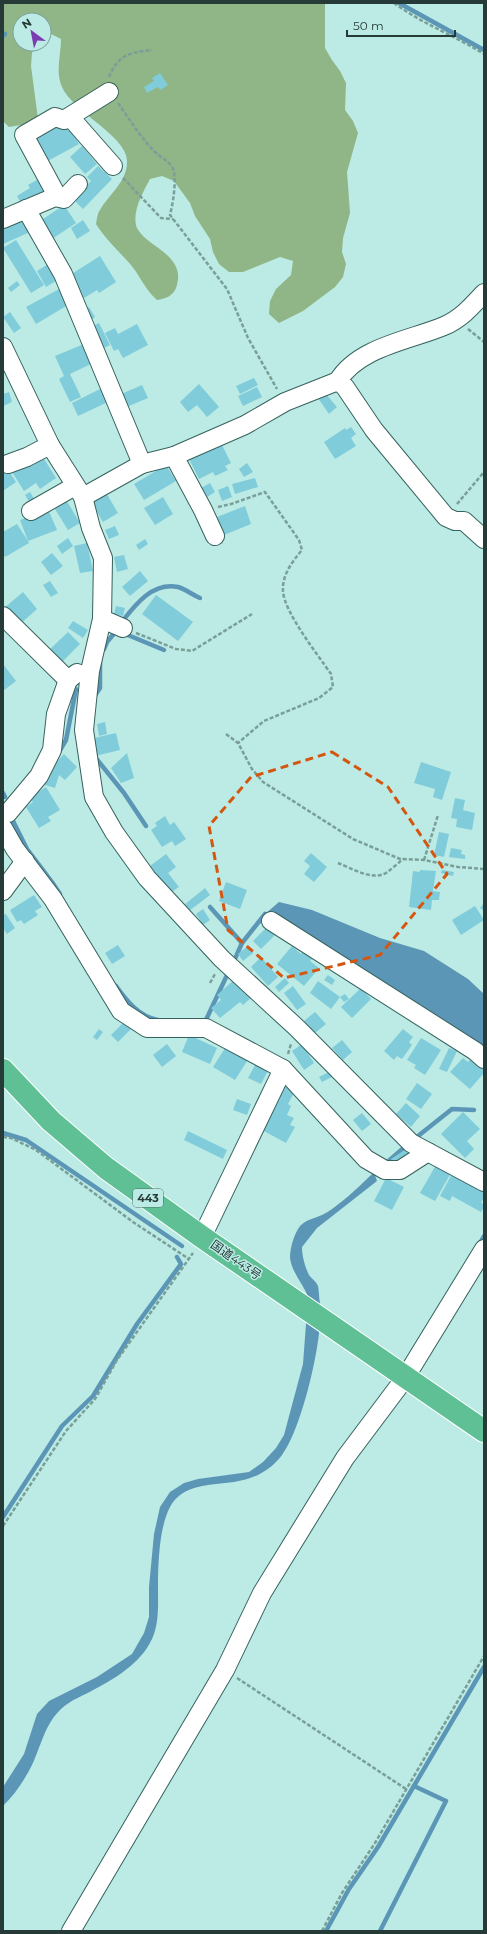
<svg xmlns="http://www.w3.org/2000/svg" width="487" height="1934" font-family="Montserrat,'Noto Sans JP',sans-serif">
<rect width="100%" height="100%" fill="#bbebe4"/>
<path fill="#90b586" d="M3 3H325V48L332 60 340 71 346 83 345 110 353 121 358 133 347 172 350 213 343 238 342 252 346 264 343 277 335 287 303 311 279 323 269 314 270 301 276 289 291 275 293 261 280 257 243 272H229L219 264 213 252 210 239 195 216 190 203 174 181 162 176 150 179C143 192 131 213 137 228 146 247 188 255 176 288 173 296 165 299 157 300 146 291 140 276 131 265 119 251 106 240 96 224 97 220 97 214 100 210 110 193 128 181 127 160 126 136 72 111 62 87 55 71 61 56 61 39L49 33 44 37V20H20V44H37L32 53 31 66 38 119 27 124 9 127 3 121Z"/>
<g fill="#5c96b6">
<path d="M279 902 312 910 380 938 424 951 468 979 484 994V1044L480 1049 265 914Z"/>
<path d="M374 1172 377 1181 317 1228 302 1247C302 1256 305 1267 309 1275 312 1279 316 1281 318 1286 319 1291 319 1298 320 1304 324 1336 302 1429 282 1455 270 1471 254 1479 234 1482 211 1485 182 1484 170 1507 159 1528 158 1564 158 1588 158 1604 159 1619 154 1634 145 1660 118 1677 95 1689 83 1696 72 1699 61 1709 45 1724 41 1746 32 1765 24 1781 15 1794 3 1806V1787L24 1754 37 1714 49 1701 97 1677 132 1654 144 1633 149 1617V1587L154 1534 160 1507 170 1492 184 1483 198 1479 249 1472 263 1462 276 1448 284 1435 303 1364 308 1297C303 1283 292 1273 290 1258 290 1248 294 1234 300 1226 307 1219 313 1219 322 1215 337 1208 362 1184 374 1172Z"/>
</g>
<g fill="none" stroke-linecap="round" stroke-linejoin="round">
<g stroke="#5c96b6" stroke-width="4.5">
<path d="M399 3 484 50"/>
<path d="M3 36 5 34"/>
<path d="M121 623C135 605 152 582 178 587 185 589 193 595 200 598"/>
<path d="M123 633 164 650"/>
<path d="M104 649 107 642 117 630"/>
<path d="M94 697 100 688V660"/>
<path d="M59 752 66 740 76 689"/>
<path d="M95 757 124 793 146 826"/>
<path d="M3 793 5 797"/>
<path d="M13 816 12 819 27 849 52 882 60 894"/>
<path d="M210 907 242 943"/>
<path d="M234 961 242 943 265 914"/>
<path d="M116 986C127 1001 139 1017 158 1020"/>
<path d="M205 1022 228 973"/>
<path d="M3 1133 26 1140 182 1246"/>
<path d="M413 1140 452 1109 474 1110"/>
<path d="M384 1165 407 1145"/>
<path d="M479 1245 484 1236"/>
<path d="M3 1517 62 1426 93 1396 137 1324 181 1264 177 1257"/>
<path d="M326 1931 349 1889 378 1847 484 1667"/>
<path d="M380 1931 446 1801 414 1786"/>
</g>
</g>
<g fill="#81ccda">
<path d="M160 73 168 85 160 90 158 87 147 93 144 87 154 81 152 78Z"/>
<path d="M66 122 79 144 46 162 34 141Z"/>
<path d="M82 146 97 164 85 174 70 157Z"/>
<path d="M98 166 112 179 83 209 73 199 91 181 87 177Z"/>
<path d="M42 177 51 194 24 209 17 196 30 188 28 185Z"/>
<path d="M64 205 76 223 52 239 40 221Z"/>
<path d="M22 215 30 232 3 244V223Z"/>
<path d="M83 220 90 231 77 239 71 228Z"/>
<path d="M16 240 44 285 31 293 3 248Z"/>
<path d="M100 256 116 282 99 293 97 290 84 298 70 275Z"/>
<path d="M50 263 59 279 46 287 37 271Z"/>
<path d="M17 281 20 285 11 292 8 288Z"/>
<path d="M59 289 68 305 36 324 26 307Z"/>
<path d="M89 307 95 317 88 322 82 312Z"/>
<path d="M10 312 21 328 14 333 3 317Z"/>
<path d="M99 323 110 345 100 350 90 327Z"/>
<path d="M137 324 148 345 123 358 118 349 114 351 105 333 115 328 118 334Z"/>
<path d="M84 344 93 363 70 374 81 397 70 402 59 379 64 376 55 356Z"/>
<path d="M254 378 258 385 240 394 236 386Z"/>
<path d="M199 384 219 407 207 417 197 405 188 412 180 402Z"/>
<path d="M142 385 148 398 124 408 119 395Z"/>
<path d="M257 387 262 397 243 406 238 396Z"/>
<path d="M102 388 108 402 78 416 72 403Z"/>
<path d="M9 392 12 402 3 406V394Z"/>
<path d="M326 394 337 407 329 414 318 398Z"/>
<path d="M351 427 356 434 351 438 356 446 335 459 324 442 345 428 346 430Z"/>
<path d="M221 443 231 463 225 466 228 470 215 476 213 472 199 479 189 459Z"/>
<path d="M41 454 56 478 40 489 36 483 24 491 12 472Z"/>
<path d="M247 463 253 472 244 477 239 469Z"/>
<path d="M166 465 176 481 144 500 134 484Z"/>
<path d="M7 468 16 482 3 491V470Z"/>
<path d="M255 478 258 487 235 494 232 484Z"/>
<path d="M210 483 215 492 207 497 201 488Z"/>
<path d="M228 486 232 497 222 501 218 490Z"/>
<path d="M105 491 118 513 103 522 90 500Z"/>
<path d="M30 492 36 502 31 505 25 495Z"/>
<path d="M163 497 173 514 155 525 144 508Z"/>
<path d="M65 498 80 523 68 530 53 506Z"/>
<path d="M245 506 251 524 224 535 217 517Z"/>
<path d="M48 509 57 530 28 541 29 543 5 557 3 554V532L17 524 28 541 20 520Z"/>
<path d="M115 526 119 535 109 539 105 530Z"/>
<path d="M68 538 73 546 62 554 57 546Z"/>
<path d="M145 539 148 544 139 550 136 545Z"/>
<path d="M87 543 93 571 80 573 74 546Z"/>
<path d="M52 553 63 566 51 575 41 562Z"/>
<path d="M124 555 128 569 117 572 114 557Z"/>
<path d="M140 571 148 581 130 596 122 587Z"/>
<path d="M50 581 58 593 51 597 43 585Z"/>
<path d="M23 592 37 609 18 626 3 609Z"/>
<path d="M156 595 193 622 178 641 142 614Z"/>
<path d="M116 606 125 608 123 616 114 614Z"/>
<path d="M73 621 88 630 83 638 68 628Z"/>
<path d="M68 632 80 644 60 664 48 651Z"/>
<path d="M3 664 16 681 3 691Z"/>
<path d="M105 722 107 734 99 736 97 724Z"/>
<path d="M116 733 120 750 95 756 90 739Z"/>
<path d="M127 753 134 778 121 783 111 768Z"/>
<path d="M64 754 77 767 65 780 59 775 55 788 42 784 48 771Z"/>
<path d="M421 762 451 772 442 800 433 797 435 789 414 783Z"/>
<path d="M46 787 60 810 48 817 51 821 39 828 26 807 33 802 30 797Z"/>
<path d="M455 798 465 800 463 810 475 813 472 830 456 827 457 819 451 818Z"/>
<path d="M165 816 170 825 174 822 186 839 175 846 172 841 162 847 151 830 157 826 155 823Z"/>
<path d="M439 832 449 834 444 857 434 855Z"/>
<path d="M451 848 462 850 461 854 465 855V859L449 857Z"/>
<path d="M311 853 327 867 314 882 304 874 310 866 304 861Z"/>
<path d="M166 854 176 867 168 873 179 887 167 895 146 869Z"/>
<path d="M420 870 436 871 433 891 440 892 439 900H432L431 910 409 907 413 871 420 872Z"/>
<path d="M442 870 454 872 453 876 441 873Z"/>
<path d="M226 882 247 890 240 909 219 901Z"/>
<path d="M205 888 210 895 189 911 184 905Z"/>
<path d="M34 895 42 907 35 911 38 915 24 924 21 920 17 922 10 910Z"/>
<path d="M484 903V911L480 908Z"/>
<path d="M475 906 484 920 461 935 452 920Z"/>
<path d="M203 909 210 920 203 925 196 914Z"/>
<path d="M6 914 15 928 7 934 3 928V915Z"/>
<path d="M268 926 276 934 261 949 253 941Z"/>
<path d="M118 945 125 956 112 964 105 953Z"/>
<path d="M248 946 253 953 243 961 238 954Z"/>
<path d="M292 946 301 954 304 950 314 957 310 961 319 968 304 986 277 964Z"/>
<path d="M261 957 278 977 268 986 251 967Z"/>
<path d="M328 975 335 980 332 985 324 980Z"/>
<path d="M285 978 289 983 279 992 275 987Z"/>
<path d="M235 979 252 997 243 1005 240 1002 220 1018 211 1008 221 1000 217 995Z"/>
<path d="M318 981 340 997 331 1009 310 993Z"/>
<path d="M293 986 306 1004 297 1010 284 993Z"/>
<path d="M361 988 371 999 352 1018 341 1007Z"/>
<path d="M345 994 349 999 344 1002 340 997Z"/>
<path d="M315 1012 326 1024 315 1033 304 1021Z"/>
<path d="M125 1021 132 1028 118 1042 111 1035Z"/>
<path d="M99 1029 103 1032 97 1040 93 1037Z"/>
<path d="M403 1029 413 1037 409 1042 412 1045 402 1059 397 1056 394 1060 384 1051Z"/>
<path d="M189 1035 217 1048 210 1064 182 1052Z"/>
<path d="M421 1038 441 1050 425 1075 414 1068 416 1065 407 1060Z"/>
<path d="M342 1040 352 1052 343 1060 332 1048Z"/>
<path d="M167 1044 176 1056 162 1067 153 1055Z"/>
<path d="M302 1044 314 1063 304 1070 292 1051Z"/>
<path d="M227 1045 249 1058 235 1080 213 1067Z"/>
<path d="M449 1048 457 1051 447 1072 439 1069Z"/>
<path d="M472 1057 484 1067V1073L470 1089 450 1072 463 1058 468 1062Z"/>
<path d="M256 1063 269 1069 261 1084 248 1078Z"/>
<path d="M329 1072 332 1077 322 1082 319 1077Z"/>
<path d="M281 1082 296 1089 288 1104 291 1106 287 1115 294 1118 290 1125 295 1127 286 1143 262 1130Z"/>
<path d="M417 1083 432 1094 421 1109 406 1099Z"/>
<path d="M237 1099 251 1104 247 1115 233 1110Z"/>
<path d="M406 1103 420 1116 411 1127 396 1114Z"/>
<path d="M463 1112 480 1129 467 1141 474 1149 465 1158 441 1134Z"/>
<path d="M362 1113 371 1124 362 1131 353 1120Z"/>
<path d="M188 1131 227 1150 223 1159 184 1140Z"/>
<path d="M406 1149 411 1156 396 1166 391 1159Z"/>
<path d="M436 1165 451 1173 435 1201 420 1193Z"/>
<path d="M453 1172 484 1188V1197L481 1203 484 1204V1207L481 1212 452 1196 450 1201 440 1196Z"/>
<path d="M386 1178 404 1187 392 1210 374 1201Z"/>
</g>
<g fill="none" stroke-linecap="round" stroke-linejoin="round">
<g stroke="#36625d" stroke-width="20">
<g id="minor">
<path d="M70 117 113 166"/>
<path d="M55 197 56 194 24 135 55 117 64 120 109 92"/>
<path d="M26 209 63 274 142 464"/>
<path d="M3 219 55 197 64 199 78 184"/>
<path d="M3 347 50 445 83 497 91 528 103 558 102 619 90 671 84 730 94 797 114 832 147 878 222 959 297 1028 411 1143 484 1182"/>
<path d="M338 381C358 347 411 340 444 326 461 319 472 306 484 293"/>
<path d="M174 456 203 510 215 536"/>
<path d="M8 464 27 457 50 445"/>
<path d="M83 497 142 464 174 456 245 425 285 402 338 381 345 387 374 430 446 517 455 521H464L484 539"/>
<path d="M31 511 75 486"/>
<path d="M3 616 68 680 77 673"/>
<path d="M102 619 123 628"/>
<path d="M3 813H8L39 776 52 750 56 714 68 680"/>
<path d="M3 828 15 849 53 899 121 1011 147 1028H206L283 1069 366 1159 385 1170H400L428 1152"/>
<path d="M3 891 25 861"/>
<path d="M271 921 475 1051 484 1059"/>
<path d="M202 1237 283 1069"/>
<path d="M71 1931 225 1670 262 1593 345 1458 405 1378 484 1249"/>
</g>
</g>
<g stroke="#fff" stroke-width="24">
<path id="highway" d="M3 1070 51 1121 106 1168 202 1237 484 1431"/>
</g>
<g stroke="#7a9e98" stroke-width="2.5" stroke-dasharray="4 2" stroke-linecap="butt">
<path d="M394 3C421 23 455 36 484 54"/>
<path d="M109 77C118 55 130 52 152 50"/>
<path d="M118 103C130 120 141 138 155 152 162 159 172 162 174 172 176 186 173 202 170 215L227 289 248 338 277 389"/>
<path d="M123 178 161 218 173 219"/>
<path d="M468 329 484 342"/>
<path d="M457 504 484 472"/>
<path d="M218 507 231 504 265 492 299 540 302 550C292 562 282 575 283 591 284 612 318 655 331 674L333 687 319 698 264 721 238 743"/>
<path d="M136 633 176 649 192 651 252 614"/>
<path d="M226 734 238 743 252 769 263 782 353 839 400 859 424 860 458 867 484 869"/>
<path d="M424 860 438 815"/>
<path d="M338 863C351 868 372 881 386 873 392 869 398 863 403 859"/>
<path d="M210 983 215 974"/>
<path d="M288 1054 291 1044"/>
<path d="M3 1137 11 1138 36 1150 133 1222 189 1259"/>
<path d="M3 1526 66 1431 95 1399 117 1360 193 1253"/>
<path d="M237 1678 406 1789"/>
<path d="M322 1931 342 1893 375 1843 484 1656"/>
</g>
<use href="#minor" stroke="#fff" stroke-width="18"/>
<use href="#highway" stroke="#5ec094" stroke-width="22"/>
</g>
<path fill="none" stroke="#d55610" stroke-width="3" stroke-dasharray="8 5" stroke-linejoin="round" d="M332 752 388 787 447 874 380 955 284 978 228 930 209 826 251 777Z"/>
<g text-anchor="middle" stroke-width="3" stroke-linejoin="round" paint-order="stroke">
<rect fill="#bbebe4" stroke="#536f6b" stroke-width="1" x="133" y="1189" width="30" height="18" rx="3"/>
<g font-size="11" font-weight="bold" fill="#263a37">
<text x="148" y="1202">443</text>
</g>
<g font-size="12" fill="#263a37" stroke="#bbebe4">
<text transform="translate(236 1260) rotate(35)" y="4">国道443号</text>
</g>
</g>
<rect width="487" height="1934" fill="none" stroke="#263a37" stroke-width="8"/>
<g transform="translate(32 32) rotate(328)"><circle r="19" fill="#bbebe4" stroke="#7fa49f"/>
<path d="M0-3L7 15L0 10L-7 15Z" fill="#7b3cb1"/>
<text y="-6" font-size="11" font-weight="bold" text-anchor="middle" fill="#263a37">N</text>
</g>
<path d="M347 30v6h108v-6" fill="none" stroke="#263a37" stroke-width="2"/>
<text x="353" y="30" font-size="12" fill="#263a37" stroke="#bbebe4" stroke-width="3" paint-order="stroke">50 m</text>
</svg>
